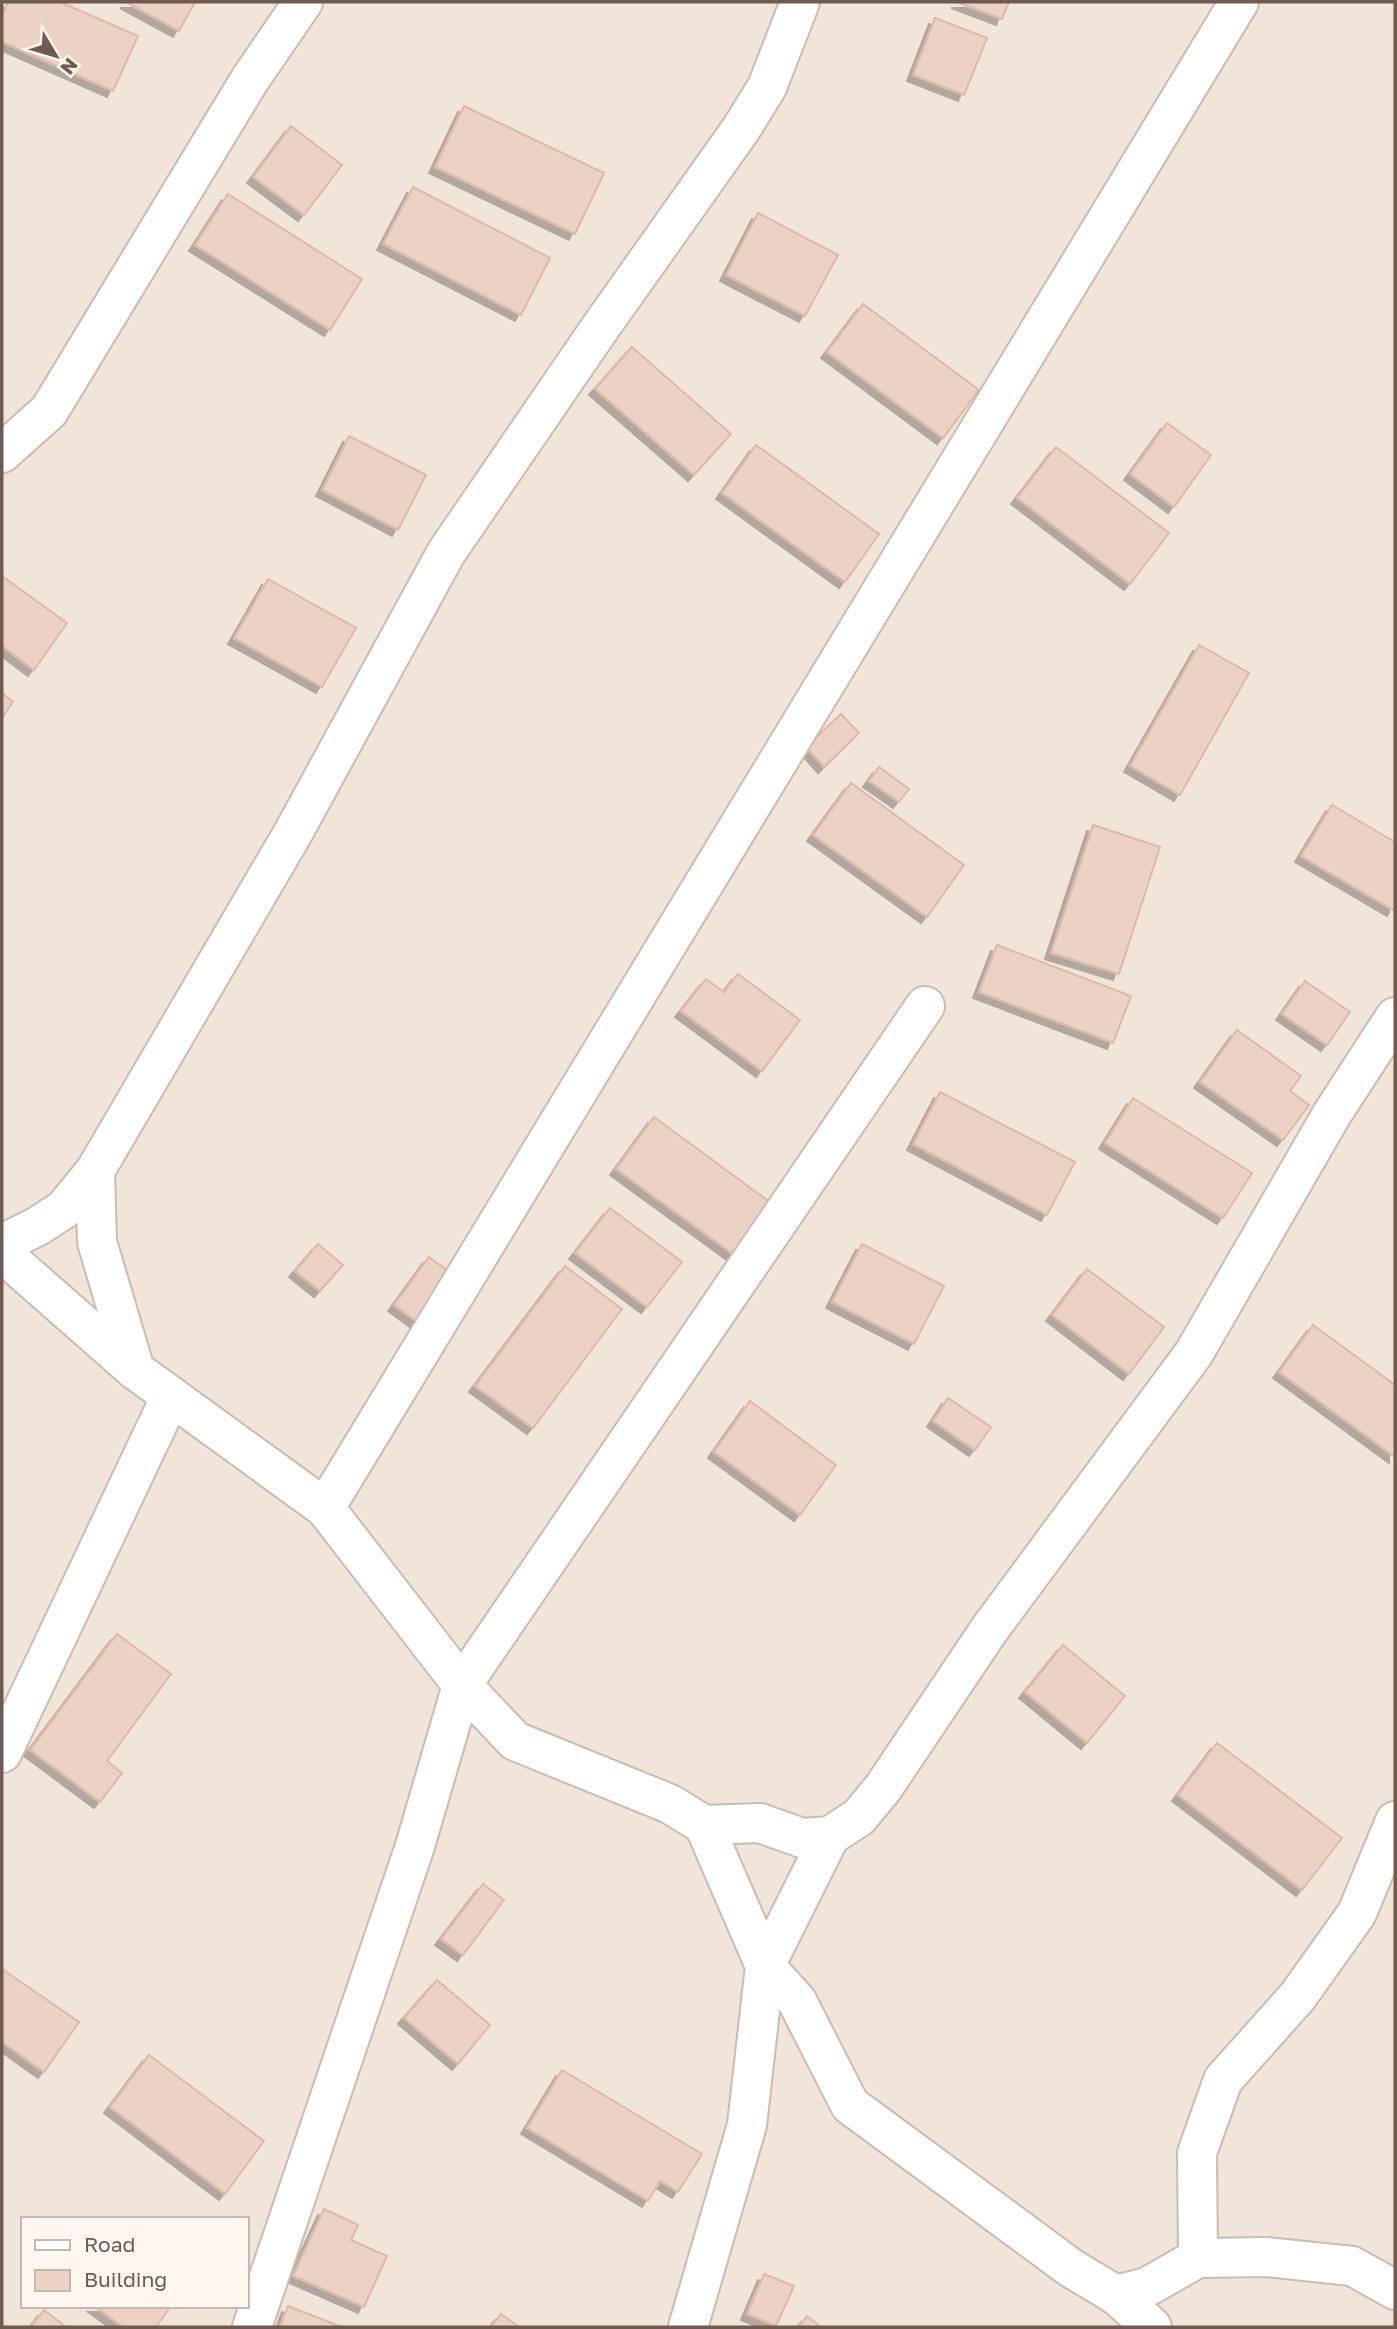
<svg xmlns="http://www.w3.org/2000/svg" width="1397" height="2329" font-family="'Golos Text',sans-serif">
<defs>
<filter id="shadow"><feDropShadow dx="-6" dy="6" stdDeviation="0" flood-color="#0004"/></filter>
</defs>
<rect width="100%" height="100%" fill="#faf3e9"/>
<path fill="#f1e4d8" fill-rule="evenodd" d="M2 2H1395V2327H2ZM23 2219H247V2306H23Z"/>
<g fill="#ecd2c4" stroke="#ddb9a6" stroke-width="2" filter="url(#shadow)">
<path d="M8 2H60L138 36 113 91 2 42V16Z"/>
<path d="M126 2H195L179 31Z"/>
<path d="M957 2H1009L1002 19Z"/>
<path d="M935 18 987 38 964 95 913 75Z"/>
<path d="M464 106 604 173 575 234 435 167Z"/>
<path d="M291 126 342 165 304 215 253 177Z"/>
<path d="M413 187 550 258 521 315 383 244Z"/>
<path d="M228 194 362 279 330 330 195 245Z"/>
<path d="M758 213 838 255 805 316 726 275Z"/>
<path d="M863 304 979 390 943 438 827 352Z"/>
<path d="M632 347 731 434 694 475 595 389Z"/>
<path d="M1167 423 1211 455 1174 507 1130 474Z"/>
<path d="M349 436 426 475 398 530 322 490Z"/>
<path d="M756 445 879 534 845 582 722 493Z"/>
<path d="M1056 447 1169 533 1130 584 1017 498Z"/>
<path d="M2 576 67 623 34 670 2 646Z"/>
<path d="M268 579 356 628 322 687 234 638Z"/>
<path d="M1199 645 1249 673 1180 795 1130 766Z"/>
<path d="M2 693 13 702 2 718Z"/>
<path d="M841 714 859 733 824 767 806 747Z"/>
<path d="M879 767 909 789 899 802 869 781Z"/>
<path d="M851 783 964 865 927 917 813 835Z"/>
<path d="M1332 805 1395 842V906L1393 910 1301 856Z"/>
<path d="M1093 825 1160 847 1119 974 1051 953Z"/>
<path d="M997 945 1131 996 1113 1043 979 992Z"/>
<path d="M738 974 800 1020 762 1071 681 1011 706 979 724 992Z"/>
<path d="M1305 981 1350 1012 1327 1045 1282 1014Z"/>
<path d="M1237 1030 1301 1076 1290 1091 1309 1105 1283 1140 1200 1082Z"/>
<path d="M940 1092 1075 1162 1047 1215 913 1144Z"/>
<path d="M1133 1098 1252 1173 1223 1218 1105 1143Z"/>
<path d="M654 1117 775 1206 737 1257 616 1169Z"/>
<path d="M610 1208 682 1262 647 1307 575 1253Z"/>
<path d="M318 1244 343 1265 320 1291 295 1271Z"/>
<path d="M862 1244 944 1286 914 1344 832 1302Z"/>
<path d="M429 1257 451 1273 416 1321 394 1305Z"/>
<path d="M565 1266 622 1309 533 1428 475 1386Z"/>
<path d="M1087 1269 1164 1327 1129 1374 1052 1315Z"/>
<path d="M1313 1325 1395 1385V1457L1279 1372Z"/>
<path d="M948 1398 991 1427 975 1450 933 1421Z"/>
<path d="M750 1401 836 1465 800 1515 714 1452Z"/>
<path d="M117 1634 171 1674 107 1761 122 1773 100 1802 30 1750Z"/>
<path d="M1063 1645 1125 1696 1087 1743 1025 1692Z"/>
<path d="M1217 1743 1342 1838 1302 1890 1178 1795Z"/>
<path d="M483 1884 504 1900 463 1955 441 1939Z"/>
<path d="M2 1969 79 2022 44 2072 2 2042Z"/>
<path d="M437 1980 490 2025 458 2064 404 2018Z"/>
<path d="M149 2055 264 2141 225 2194 110 2107Z"/>
<path d="M562 2070 702 2154 678 2192 660 2181 648 2201 527 2128Z"/>
<path d="M324 2209 358 2225 351 2240 387 2256 364 2307 293 2276Z"/>
<path d="M764 2274 794 2286 776 2326 747 2314Z"/>
<path d="M94 2306H171L156 2327H123Z"/>
<path d="M288 2306 342 2327H280Z"/>
<path d="M44 2310 66 2327H31Z"/>
<path d="M501 2314 519 2327H491Z"/>
<path d="M807 2316 821 2327H798Z"/>
</g>
<g fill="none" stroke-linecap="round" stroke-linejoin="round">
<g stroke="#cbbbb0" stroke-width="42">
<g id="minor">
<path d="M2 453 49 411 249 81 303 2"/>
<path d="M2 1244 38 1226 64 1209 95 1171"/>
<path d="M2 1253 135 1370 325 1508 1239 2"/>
<path d="M135 1370 97 1242 95 1171 293 833 446 553 600 328 741 129 767 87 800 2"/>
<path d="M325 1508 462 1685 515 1741 670 1804 704 1825 760 1823 802 1838 830 1836 859 1817 883 1788 989 1630 1194 1353 1332 1114 1395 1017"/>
<path d="M2 1753 171 1396"/>
<path d="M830 1836 765 1966 797 2001 850 2105 1071 2268 1116 2295 1147 2287 1198 2258 1267 2257 1352 2266 1395 2290"/>
<path d="M1198 2258 1197 2153 1223 2080 1298 1996 1357 1913 1395 1821"/>
<path d="M1116 2295 1152 2327"/>
<path d="M252 2327 415 1846 462 1685 925 1006"/>
<path d="M688 2327 747 2125 765 1966 704 1825"/>
</g>
</g>
<use href="#minor" stroke="#fff" stroke-width="38"/>
</g>
<rect width="1397" height="2329" fill="none" stroke="#715a50" stroke-width="7"/>
<rect x="21" y="2217" width="228" height="91" fill="#fdf7ef" stroke="#c5b8af" stroke-width="2"/>
<rect x="35" y="2240" width="35" height="10" fill="#ffffff" stroke="#c5b8af" stroke-width="2"/>
<text x="84" y="2252" font-size="21" fill="#715a50">Road</text>
<rect x="35" y="2270" width="35" height="21" fill="#ecd2c4" stroke="#c5b8af" stroke-width="2"/>
<text x="84" y="2287" font-size="21" fill="#715a50">Building</text>
<g transform="translate(56 56) rotate(128)" stroke="#fdf7ef" stroke-width="5" paint-order="stroke">
<path d="M0-5L12 26L0 18L-12 26Z" fill="#715a50"/>
<text y="-10" font-size="19" font-weight="bold" text-anchor="middle" fill="#715a50">N</text>
</g>
</svg>
